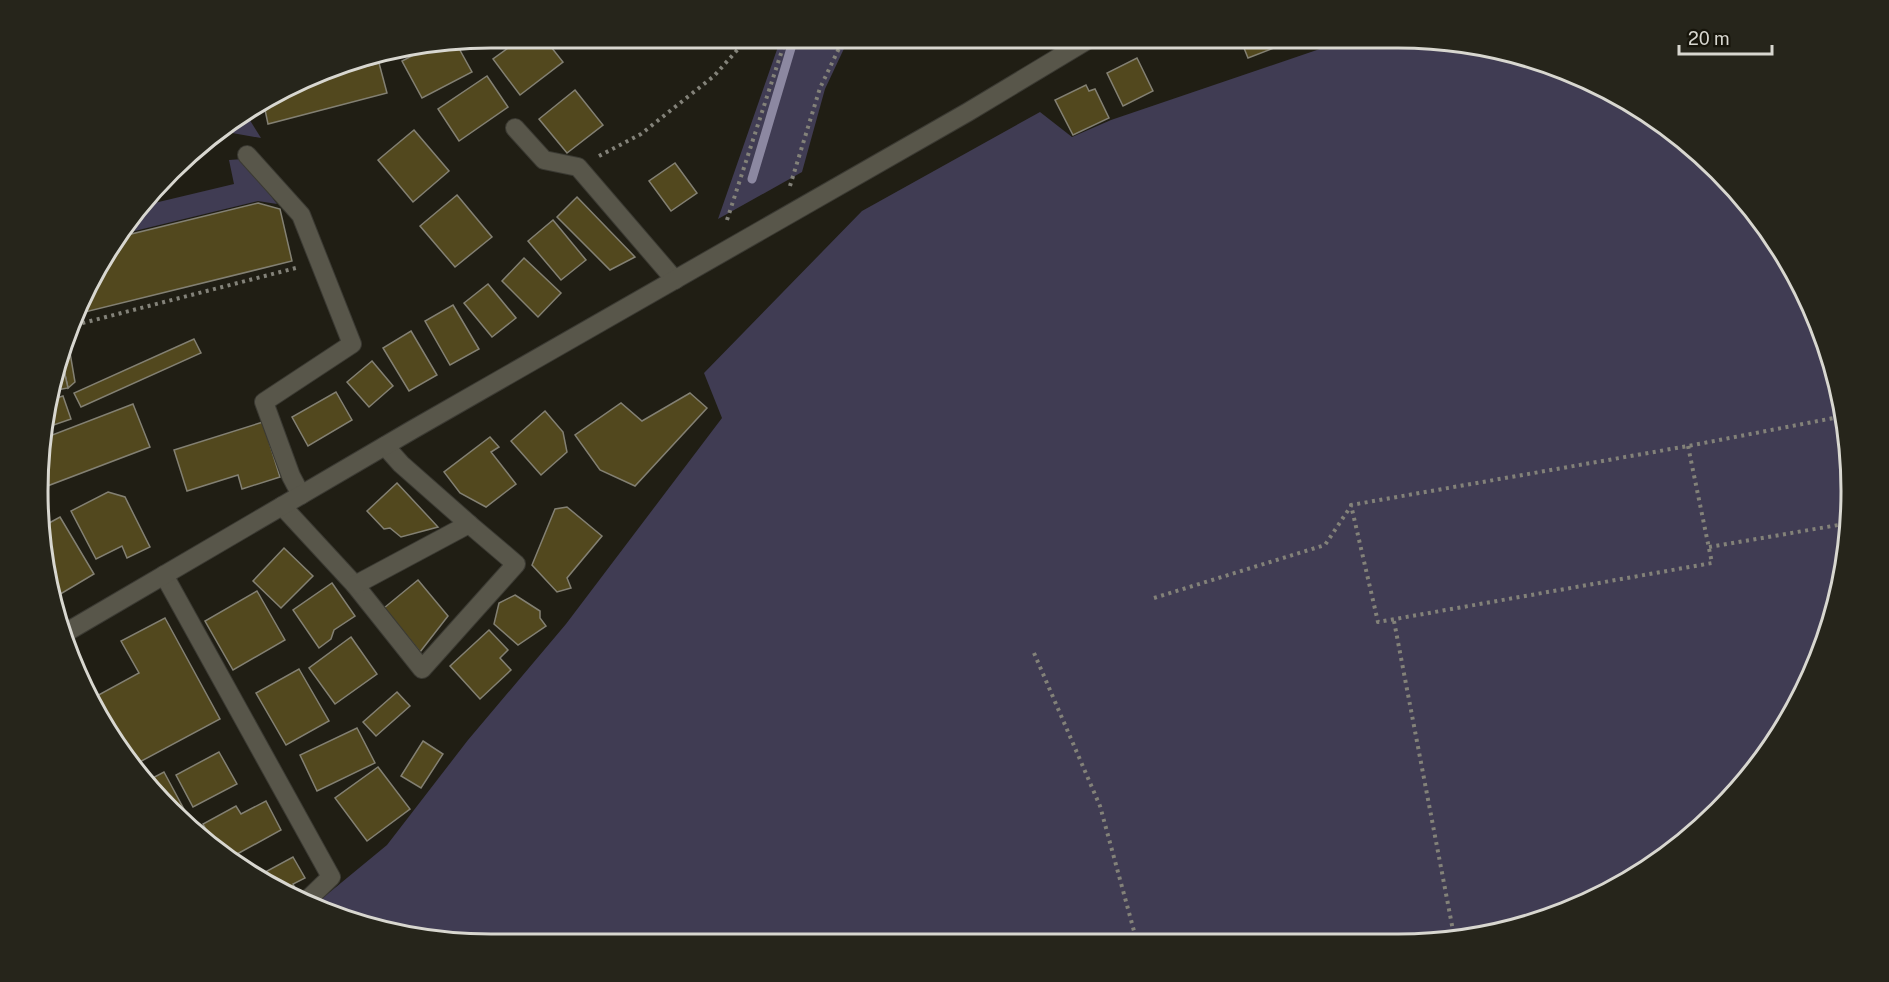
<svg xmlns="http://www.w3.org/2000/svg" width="1889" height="982" font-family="'Public Sans',sans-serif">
<rect width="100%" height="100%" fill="#201e14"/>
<g fill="#403c53">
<path d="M781 38H849L825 89 802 172 718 219Z"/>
<path d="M1352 38H1427L1515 53 1599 84 1674 131 1739 192 1791 265 1828 346 1848 432 1851 521 1836 609 1805 692 1739 790 1650 868 1571 910 1458 941 462 944 374 929 313 906 387 845 468 740 566 624 722 418 704 373 862 211 1040 112 1072 137 1111 120Z"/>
<path d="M246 114 261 138 221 131 220 128Z"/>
<path d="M243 159 277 204 258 201 118 235 146 205 234 184 229 160Z"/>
</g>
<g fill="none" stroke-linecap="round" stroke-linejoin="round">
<path stroke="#8c88a1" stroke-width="9" d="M752 179 794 38"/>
</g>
<g fill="#52481e" stroke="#838073" stroke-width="1.5">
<path d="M522 38H544L563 62 520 95 493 59Z"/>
<path d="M1240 38H1300L1248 58Z"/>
<path d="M456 43 472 72 422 98 402 61 427 48Z"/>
<path d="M1137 58 1153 91 1123 106 1107 73Z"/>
<path d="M379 63 387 93 268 124 264 105 308 81Z"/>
<path d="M487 76 508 107 459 141 438 109Z"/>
<path d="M1086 85 1089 91 1095 89 1109 118 1073 135 1055 100Z"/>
<path d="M575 90 603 125 567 153 539 119Z"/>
<path d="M414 130 449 171 413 202 378 160Z"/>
<path d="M675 163 697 193 671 211 649 181Z"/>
<path d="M457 195 492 237 455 267 420 226Z"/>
<path d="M577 197 635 257 610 270 557 217Z"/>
<path d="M258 203 280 209 292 261 81 313 115 238Z"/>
<path d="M553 220 586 260 561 280 528 241Z"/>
<path d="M524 258 561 293 538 317 502 281Z"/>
<path d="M488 284 516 318 492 337 464 303Z"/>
<path d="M453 305 479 349 450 365 425 321Z"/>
<path d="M411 331 437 375 409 391 383 348Z"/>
<path d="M194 339 201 353 81 407 74 393Z"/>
<path d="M68 341 75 382 68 388 61 357Z"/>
<path d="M61 357 68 388 51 391 53 374Z"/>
<path d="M372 361 393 386 369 407 347 382Z"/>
<path d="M336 392 352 420 308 446 292 417Z"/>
<path d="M690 393 707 408 635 486 600 470 575 435 621 403 642 421Z"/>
<path d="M63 396 71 419 48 427 50 400Z"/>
<path d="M133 404 150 447 42 488 47 437Z"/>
<path d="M545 411 563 432 567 452 541 475 511 441Z"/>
<path d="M263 422 280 477 242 489 238 475 187 491 174 450Z"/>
<path d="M490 437 499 447 491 452 516 484 486 507 460 493 444 472Z"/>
<path d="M397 483 438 527 401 537 390 528 384 529 367 511Z"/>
<path d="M108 492 125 497 150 547 127 558 122 546 96 559 71 511Z"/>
<path d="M567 507 602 536 567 578 571 588 557 592 532 565 555 509Z"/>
<path d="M60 517 94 574 57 596 40 528Z"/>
<path d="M284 548 313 576 281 608 253 581Z"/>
<path d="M418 580 448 616 420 652 384 608Z"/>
<path d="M332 583 355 616 334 630 331 639 319 648 293 610Z"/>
<path d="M257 591 285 640 233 670 205 621Z"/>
<path d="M515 595 540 611V618L546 626 518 645 494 624 499 603Z"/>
<path d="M165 618 220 719 134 765 93 698 139 673 121 641Z"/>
<path d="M489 630 508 650 500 658 511 670 480 699 450 666Z"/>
<path d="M351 637 377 674 335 704 309 668Z"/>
<path d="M299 669 329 721 286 745 256 693Z"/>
<path d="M397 692 410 706 376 736 363 722Z"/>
<path d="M357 728 375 763 317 791 300 755Z"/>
<path d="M423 741 443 754 421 788 401 776Z"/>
<path d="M219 752 237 784 193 807 176 775Z"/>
<path d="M378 767 410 809 367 841 335 798Z"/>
<path d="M164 772 186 813 178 817 150 790 145 782Z"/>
<path d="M266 801 281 830 228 859 219 853 203 824 236 806 241 814Z"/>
<path d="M293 857 305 878 293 884 298 894 291 898 256 877Z"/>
</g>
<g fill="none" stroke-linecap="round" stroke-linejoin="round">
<g stroke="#3b3a33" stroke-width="20">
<g id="minor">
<path d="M515 128 544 160 578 167 675 280"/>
<path d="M247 155 301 215 352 344 264 402 291 476 301 495"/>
<path d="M282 506 355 585 422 669 516 564 469 524"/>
<path d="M164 575 331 877 304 903"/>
<path d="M355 585 469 524 401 464 385 446"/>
<path d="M65 633 412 430 968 112 1091 38"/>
</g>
</g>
<g stroke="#838279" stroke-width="4" stroke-dasharray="3 4.5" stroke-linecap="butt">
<path d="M599 156 641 134 714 76 748 38"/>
<path d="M790 186 820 88 844 38"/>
<path d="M727 220 786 38"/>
<path d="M75 325 296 268"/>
<path d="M1688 446 1712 563 1378 622 1351 505 1688 446 1844 416"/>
<path d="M1709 547 1850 523"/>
<path d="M1154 598 1325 545 1351 506"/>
<path d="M1394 621 1455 941"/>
<path d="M1034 653 1100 806 1137 942"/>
</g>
<use href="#minor" stroke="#58564a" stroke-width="18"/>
</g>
<path d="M0 0H1889V982H0ZM491 48H1398A443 443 0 0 1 1841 491V491A443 443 0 0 1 1398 934H491A443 443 0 0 1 48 491V491A443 443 0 0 1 491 48Z" fill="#26251b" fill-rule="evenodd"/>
<path fill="none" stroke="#d8d7d0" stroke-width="3" d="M491 48H1398A443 443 0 0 1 1841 491V491A443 443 0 0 1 1398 934H491A443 443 0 0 1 48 491V491A443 443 0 0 1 491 48Z"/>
<path d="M1679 45v9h93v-9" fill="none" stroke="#d8d7d0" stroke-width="3"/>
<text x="1688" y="45" font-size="18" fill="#d8d7d0" stroke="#17150b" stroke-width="4.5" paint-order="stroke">20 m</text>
</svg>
